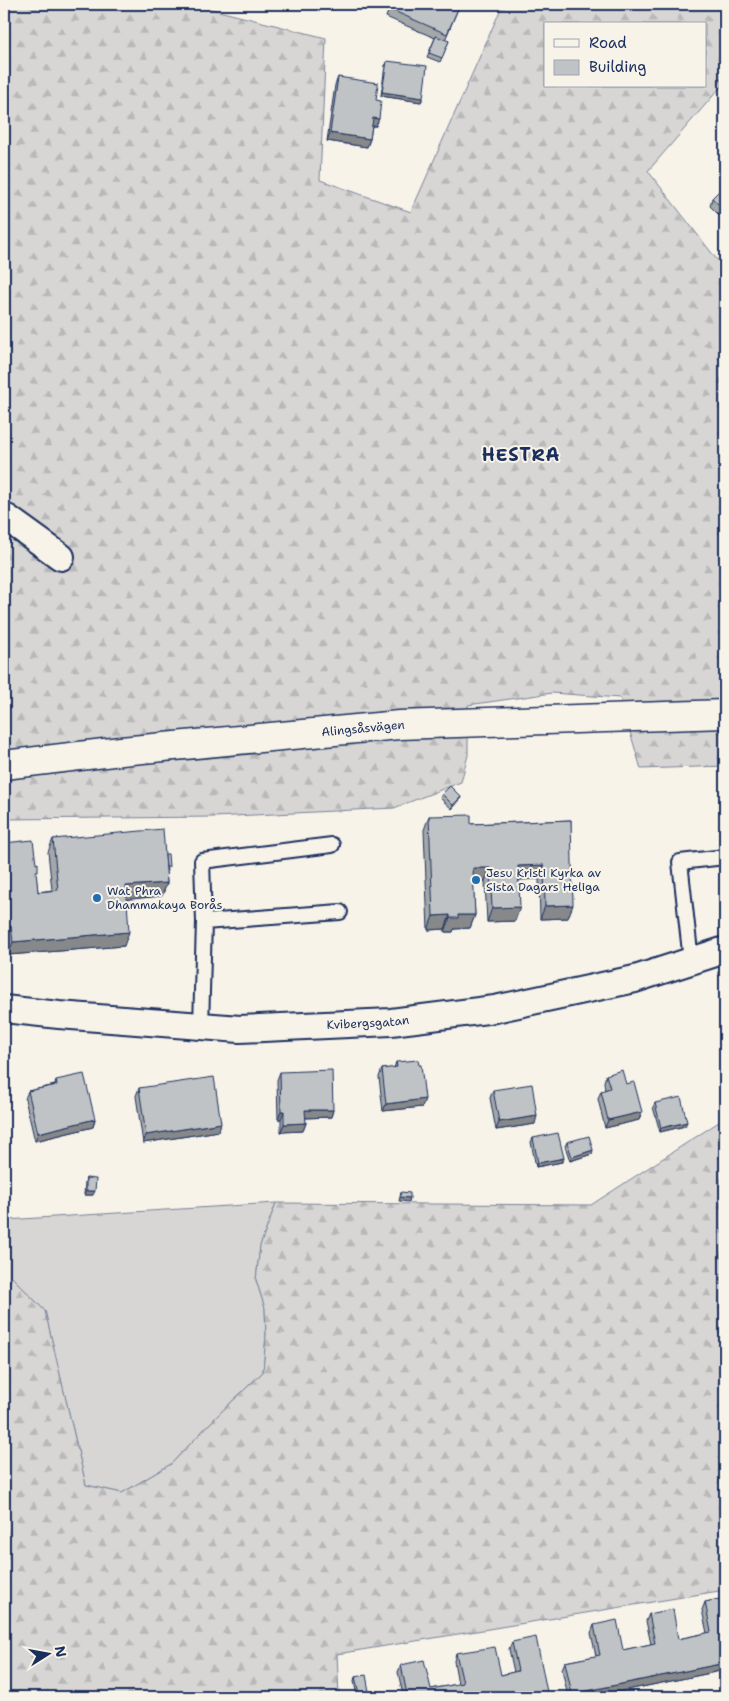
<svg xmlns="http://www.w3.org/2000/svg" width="729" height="1701" font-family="'Shantell Sans',sans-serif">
<defs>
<pattern id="forest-firs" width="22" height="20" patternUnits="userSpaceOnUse" patternTransform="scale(1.25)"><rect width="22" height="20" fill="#d7d6d4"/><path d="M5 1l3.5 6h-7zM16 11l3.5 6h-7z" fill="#b8b8b8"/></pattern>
</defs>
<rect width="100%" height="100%" fill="#f7f3e8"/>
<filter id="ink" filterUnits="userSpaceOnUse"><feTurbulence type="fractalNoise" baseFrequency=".02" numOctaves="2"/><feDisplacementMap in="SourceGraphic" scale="10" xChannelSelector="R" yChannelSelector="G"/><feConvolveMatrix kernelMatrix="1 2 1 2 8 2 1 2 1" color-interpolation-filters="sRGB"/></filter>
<g filter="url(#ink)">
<path fill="#d7d6d4" stroke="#798299" d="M276 1203 260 1246 256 1280 265 1308 266 1335 263 1372 220 1413 171 1464 122 1493 86 1485 45 1311 12 1277 4 1294V1230L6 1220Z"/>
<g fill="url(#forest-firs)" stroke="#798299" fill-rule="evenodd">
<path d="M4 4H191L326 38 320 180 411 212 503 4H725V82L648 171 725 270V766L641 769 620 698 552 693 468 705V755L461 782 394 808 214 817 4 819ZM545 24H705V86H545Z"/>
<path d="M725 1118V1590L337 1654 339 1697H4V1294L12 1277 45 1311 86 1485 122 1493 171 1464 220 1413 263 1372 266 1335 265 1308 256 1280 260 1246 276 1203 591 1205Z"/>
</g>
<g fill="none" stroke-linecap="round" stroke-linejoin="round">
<g stroke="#1b2f5e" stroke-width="18">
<g id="service">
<path d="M204 922 202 861 332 845"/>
<path d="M691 961 680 862 725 857"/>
<path d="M201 1026 204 922 340 912"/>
</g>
</g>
<g stroke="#1b2f5e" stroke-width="30">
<g id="minor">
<path d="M4 518H7L61 557"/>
<path id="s1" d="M4 1009 59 1015 240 1029 391 1022 495 1009 635 979 725 950"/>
</g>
</g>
<g stroke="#1b2f5e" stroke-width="31">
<g id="secondary">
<path id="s2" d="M4 765 121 751 399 725 725 714"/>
</g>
</g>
<use href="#service" stroke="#f7f3e8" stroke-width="14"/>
<use href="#minor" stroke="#f7f3e8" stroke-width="26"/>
<use href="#secondary" stroke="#f7f3e8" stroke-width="28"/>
</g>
<g fill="#a5a8a9" stroke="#1b2f5e">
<path d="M391 4H460L445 40 449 41 440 62 427 57 435 38 386 17Z"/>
<path d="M387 61 423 98 421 102 381 96 385 65Z"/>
<path d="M338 77 376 100V126H372L370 139 367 147 327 141 335 85Z"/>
<path d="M725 185V221L710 206 712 198Z"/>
<path d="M442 794 461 797 459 801 452 809 440 798Z"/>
<path d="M429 816 471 824 571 820 568 918 540 919 539 879 519 880 515 921 487 922 485 881 473 882 475 915 470 928 454 929 453 932H445V929L428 930 424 830Z"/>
<path d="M53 839 165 854 167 871H166L167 883 162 896 127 899 124 946 8 955 6 940H4V843L36 876 38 892 52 890 48 852Z"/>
<path d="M396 1062 422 1107 383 1111 379 1077 382 1069 394 1068Z"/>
<path d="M280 1072 333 1110 331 1117 305 1118 306 1123 303 1131 281 1132V1119H278L277 1080Z"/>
<path d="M606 1075 626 1084 642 1112 639 1120 605 1128 598 1099 601 1091 605 1090 604 1082Z"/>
<path d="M56 1080 95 1119 93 1127 35 1141 25 1099 28 1091 55 1085Z"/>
<path d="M139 1088 219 1131 143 1143 136 1096Z"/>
<path d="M493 1090 535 1124 496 1130 490 1098Z"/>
<path d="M655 1103 685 1126 660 1132 653 1107Z"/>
<path d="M533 1138 564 1158 562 1162 536 1167 531 1142Z"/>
<path d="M567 1142 592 1154 570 1161 565 1146Z"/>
<path d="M86 1178 93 1195H84L85 1182Z"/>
<path d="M725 1598V1670L593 1697H568L562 1669 565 1662 596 1656 591 1633 594 1625 623 1650 651 1644 646 1621 649 1614 678 1639 707 1633 702 1610 705 1602Z"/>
<path d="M512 1642 548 1697 403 1695 398 1672 401 1665 431 1689 458 1684 454 1661 456 1653 501 1675 514 1672 509 1649Z"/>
<path d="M355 1677 370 1697H357L354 1681Z"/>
</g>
<g fill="#86888a" stroke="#1b2f5e">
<path d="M382 92 423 98 421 102 381 96Z"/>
<path d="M373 118 379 119 376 126H370Z"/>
<path d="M330 133 370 139 367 147 327 141Z"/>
<path d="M461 797 459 801 452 809 453 805Z"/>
<path d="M544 865 539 879 513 880 518 866Z"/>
<path d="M473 868H490L485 881 468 882Z"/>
<path d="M167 883 162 896 121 900 126 886Z"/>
<path d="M573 905 568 918 540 919 545 906Z"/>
<path d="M520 907 515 921 487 922 492 908Z"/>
<path d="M450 915 445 929 428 930 433 916Z"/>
<path d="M458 915H475L470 928 454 929 453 932H445L450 918Z"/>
<path d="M11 926 6 940H4V927Z"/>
<path d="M129 932 124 946 8 955 13 942Z"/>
<path d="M425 1099 422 1107 383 1111 386 1104Z"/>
<path d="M305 1110H333L331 1117 302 1118Z"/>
<path d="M281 1111H284L281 1119H278Z"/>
<path d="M642 1112 639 1120 605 1128 608 1120Z"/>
<path d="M537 1116 535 1124 496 1130 499 1122Z"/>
<path d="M95 1119 93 1127 35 1141 38 1133Z"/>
<path d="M687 1122 685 1126 660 1132 661 1128Z"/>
<path d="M221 1123 219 1131 143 1143 146 1135Z"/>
<path d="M306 1123 303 1131 281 1132 284 1124Z"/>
<path d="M593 1150 592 1154 570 1161 572 1157Z"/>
<path d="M564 1158 562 1162 536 1167 538 1163Z"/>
<path d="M86 1191H95L93 1195H84Z"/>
<path d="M400 1197 410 1198 409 1202 399 1201Z"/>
<path d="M725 1663V1670L593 1697H571L572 1694Z"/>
</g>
<g fill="#c0c3c5" stroke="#1b2f5e">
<path d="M391 4H460L447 34 389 9Z"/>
<path d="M436 36 449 41 442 58 429 53Z"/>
<path d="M387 61 427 66 423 98 382 92Z"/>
<path d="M338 77 378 83 376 100 381 101 379 119 373 118 370 139 330 133Z"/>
<path d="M725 185V211L712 198Z"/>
<path d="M450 786 461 797 453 805 442 794Z"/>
<path d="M471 815V824L571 820 573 905 545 906 544 865 518 866 520 907 492 908 490 868H473L475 915H458V918H450V915L433 916 429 816Z"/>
<path d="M163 829 167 883 126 886 129 932 13 942 11 926 4 927V843L33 840 36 864 38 863V871H36L38 892 58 890 53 839Z"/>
<path d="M165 854H168L169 867H166Z"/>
<path d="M418 1060 419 1065H421L425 1099 386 1104 382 1069 397 1067 396 1062Z"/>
<path d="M332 1070 333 1110H305L306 1123 284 1124V1111H281L280 1072Z"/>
<path d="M622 1070 626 1084 634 1082 642 1112 608 1120 601 1091 610 1088 606 1075Z"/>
<path d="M84 1074 95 1119 38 1133 28 1091 57 1085 56 1080Z"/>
<path d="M214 1077 221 1123 146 1135 139 1088Z"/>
<path d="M532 1084 537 1116 499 1122 493 1090Z"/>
<path d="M681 1097 687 1122 661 1128 655 1103Z"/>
<path d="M558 1133 564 1158 538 1163 533 1138Z"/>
<path d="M589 1136 593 1150 572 1157 567 1142Z"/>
<path d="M86 1178 96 1179 95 1191H86Z"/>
<path d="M401 1192 410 1193V1198L400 1197Z"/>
<path d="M725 1598V1663L572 1694 565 1662 600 1655 594 1625 617 1620 623 1650 655 1643 649 1614 673 1609 678 1639 711 1632 705 1602Z"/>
<path d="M536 1637 548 1697H391L407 1694 401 1665 424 1660 431 1689 463 1683 456 1653 495 1647 501 1675 518 1671 512 1642Z"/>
<path d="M366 1675 370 1697H360L355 1677Z"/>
</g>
</g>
<g fill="#1f6fb2" stroke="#f7f3e8" stroke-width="2">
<circle cx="476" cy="880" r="5"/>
<circle cx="97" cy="898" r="5"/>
</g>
<g text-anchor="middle" stroke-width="4" stroke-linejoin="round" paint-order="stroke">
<g font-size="12" fill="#1b2f5e" stroke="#f7f3e8">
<text dy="4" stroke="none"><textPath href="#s2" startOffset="361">Alingsåsvägen</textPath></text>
<text dy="4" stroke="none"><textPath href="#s1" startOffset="365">Kvibergsgatan</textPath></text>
</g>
<g font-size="12" fill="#1b2f5e" stroke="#f7f3e8" text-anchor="start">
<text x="486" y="877">Jesu Kristi Kyrka av<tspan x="486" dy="14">Sista Dagars Heliga</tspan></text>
<text x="107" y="895">Wat Phra<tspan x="107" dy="14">Dhammakaya Borås</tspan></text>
</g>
<g font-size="18" font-weight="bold" letter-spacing="1" fill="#1b2f5e" stroke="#f7f3e8">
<text x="521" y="461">HESTRA</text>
</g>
</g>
<rect width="729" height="1701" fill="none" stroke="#f7f3e8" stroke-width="20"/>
<rect x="10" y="10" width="709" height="1681" fill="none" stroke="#1b2f5e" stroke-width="2" filter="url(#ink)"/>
<rect x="544" y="22" width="162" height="65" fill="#f7f3e8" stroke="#9fa5b1"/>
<rect x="554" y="39" width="25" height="8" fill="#f7f3e8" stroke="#9fa5b1"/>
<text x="589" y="48" font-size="15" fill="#1b2f5e">Road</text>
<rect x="554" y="60" width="25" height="15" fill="#c0c3c5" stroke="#9fa5b1"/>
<text x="589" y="72" font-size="15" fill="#1b2f5e">Building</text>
<g transform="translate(48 1654) rotate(79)" stroke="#f7f3e8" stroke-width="4" paint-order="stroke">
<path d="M0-4L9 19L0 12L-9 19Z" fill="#1b2f5e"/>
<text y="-8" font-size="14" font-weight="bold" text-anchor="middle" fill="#1b2f5e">N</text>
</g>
</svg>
